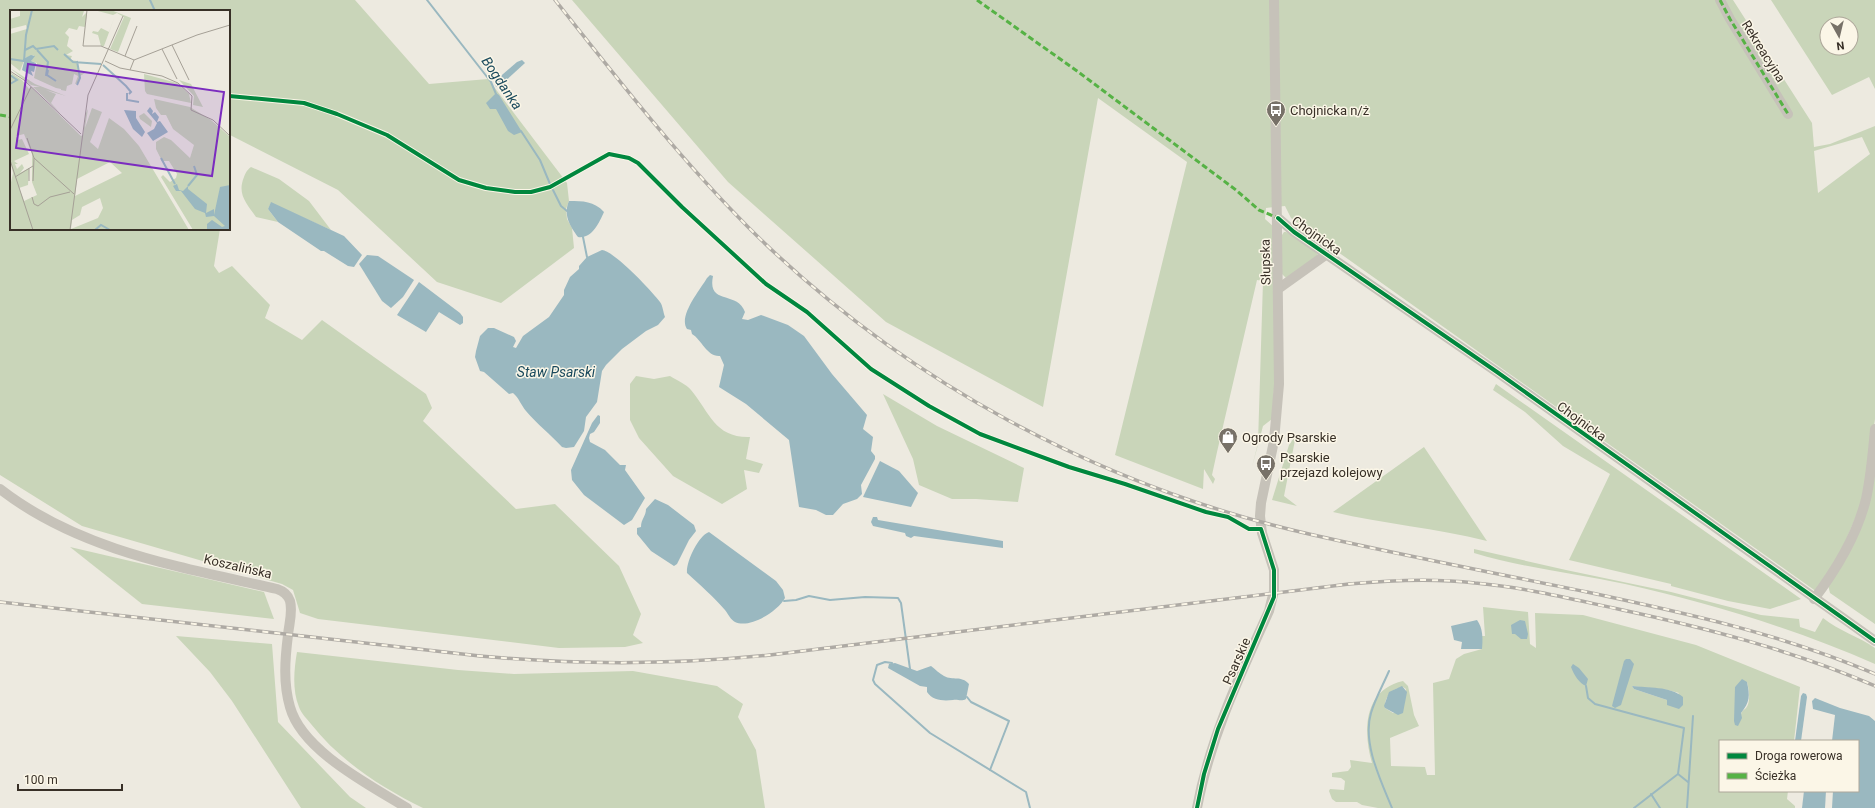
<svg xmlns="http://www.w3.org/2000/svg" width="1875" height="808" font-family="Roboto,sans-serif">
<rect width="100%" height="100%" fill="#edeae0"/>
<g fill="#c9d5b9" fill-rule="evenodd">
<path d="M0 0H355L429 84 488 79 567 183 569 201 566 209 567 219 572 228 574 248 501 303 437 282 338 190 230 135 229 139V11H11V229H220L214 266 219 273 232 266 270 305 265 318 302 340 322 320 426 394 432 408 423 421 516 509 555 504 619 566 641 614 633 635 643 643 625 647 559 648 318 619 300 613 293 590 282 584 82 526 0 475Z"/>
<path d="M572 0H1733L1812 123 1814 147 1830 144 1875 126V419L1864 498 1839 556 1817 592 1307 230 1291 218 1285 206 1266 208 1265 219 1274 227 1276 359 1272 419 1263 426 1252 467 1258 443 1263 281 1257 280 1217 452 1212 475 1215 479 1213 484 1204 469 1203 489 1115 455 1187 162 1098 98 1043 407 886 322 728 182ZM1862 137 1870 154 1818 193 1814 151Z"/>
<path d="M1771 0H1875V89L1869 77 1832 95ZM1827 24H1851V48H1827Z"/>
<path d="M251 167 279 179 309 201 331 230 271 203 268 209 278 222 256 217C246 203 237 194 244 177 246 172 247 170 251 167Z"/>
<path d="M1284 232H1286L1311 247 1318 255 1286 278 1282 274V235Z"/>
<path d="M636 376 654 379 670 376C676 380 686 384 691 390 710 413 715 438 750 437L746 459 763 464 759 473 744 470 747 489 722 504 673 476 639 438 630 420V384Z"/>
<path d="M1496 384 1774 580 1801 599 1770 609 1728 601 1671 586V584L1569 560 1610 474 1563 446 1525 412 1493 390Z"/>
<path d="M883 394 937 426 1024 468 1018 502 976 499H952L919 485 913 459Z"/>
<path d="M1296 435 1284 496 1297 506 1272 500 1289 445Z"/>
<path d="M1424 447 1487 541C1436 528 1384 524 1333 512Z"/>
<path d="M1875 454V624L1830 593 1828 585 1847 554Z"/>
<path d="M70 547 264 592 274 619 142 604Z"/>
<path d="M1474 549 1566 570 1671 592 1761 615 1799 619 1800 627 1815 632 1823 618C1839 631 1858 636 1875 648V664C1795 629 1710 603 1625 584 1575 573 1523 568 1474 553Z"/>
<path d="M1483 607 1528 612 1530 644 1536 648 1535 613 1583 615 1696 645 1800 687 1794 741H1720V791H1788L1787 799 1795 806V808H1378L1362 805 1357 802H1336L1332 799 1329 791 1330 789 1344 790 1345 781 1341 778 1332 777V773L1348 771 1351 767 1350 760 1372 763C1363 732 1363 690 1403 681L1408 686 1414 715 1419 726 1390 738 1391 766 1425 767 1427 775H1435L1433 683 1449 679 1456 659 1464 654 1482 649V636H1485ZM1747 682C1749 689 1751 702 1746 708 1743 711 1741 711 1741 716L1735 709V687ZM1632 686 1668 690 1679 693 1667 705V700L1634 689ZM1403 687 1406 689 1402 713H1393L1385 708C1384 697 1392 688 1403 687Z"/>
<path d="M176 636 272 644 278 722 350 797 366 808H301L232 701 210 672Z"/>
<path d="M297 652 458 670 514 674 633 671 717 686 743 704 738 717 756 750 765 808H423C382 788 340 761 311 724 307 719 301 713 299 707 292 690 294 669 297 652Z"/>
</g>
<g fill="#9ab8c0">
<path d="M522 60 525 63 501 85 496 87 495 81 517 62Z"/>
<path d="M496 93 499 95 522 132 514 135 508 131 496 109H490L486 103Z"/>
<path d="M569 201C583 201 594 201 604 212 599 223 592 239 578 237 570 226 563 215 569 201Z"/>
<path d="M271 202 344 236 362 255 354 267 348 266 324 251H321L278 222 268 209Z"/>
<path d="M602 250C614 251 652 291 660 302 663 306 663 312 665 317L658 325 646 331 622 349 606 365 602 371 597 402 586 417 584 431 574 447 566 448 562 447C550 434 537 424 526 411 521 405 519 398 513 393L509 394 484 372 480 371 475 357 476 351 480 336 488 328H494L514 337 516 341 513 347 516 348 523 336 549 317 564 295V290L570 277 579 269V266L587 257Z"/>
<path d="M367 255 378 256 414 280 403 297 391 308 382 301 359 264Z"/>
<path d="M710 275 713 276C707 306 737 290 745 312L742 319 748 320 761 315 788 325 804 336 832 374 867 415 863 429 873 437 871 451 875 456V459L861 485 862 494 857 499 843 504 833 515H826L816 510 799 507 789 440 746 404 719 387 724 365 720 356C707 357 702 340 692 334L691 330 687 329C678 316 700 290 707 278Z"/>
<path d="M419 282 460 313 463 317V323L460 325 439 312 426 332 397 315Z"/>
<path d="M598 415 600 416V423L594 432 590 434 589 438 590 442 605 450 620 465H626L625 470 645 498 632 520 624 525 584 495 572 480 571 470 592 423Z"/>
<path d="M880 461 899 471 918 493 911 507 863 497Z"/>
<path d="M655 499 668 505 694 525 696 531 689 540 677 564 674 566 651 551 637 534V528L641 527C641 519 646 516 646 509Z"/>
<path d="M873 517H877L878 520 1003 541V548L914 536 911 538 906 536 905 533 873 526 871 522Z"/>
<path d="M709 532 776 581 783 590 785 598C778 611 750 629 735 622 731 620 728 614 725 610 714 597 700 585 687 573 686 562 698 536 709 532Z"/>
<path d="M1477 620C1483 628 1483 639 1482 649H1461L1462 642 1454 640 1451 626Z"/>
<path d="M1520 620 1525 621 1528 634 1527 639H1521L1515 634H1512L1511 625Z"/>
<path d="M1626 659H1630L1634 664 1621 705 1615 708 1612 706 1613 702 1624 661Z"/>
<path d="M895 663 917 671 931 666C936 670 939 673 944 676 953 681 961 675 969 684L966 699C961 702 958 699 953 700 944 701 933 701 927 692V687L920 686 888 668 889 664Z"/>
<path d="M1573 664 1579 668 1588 679 1586 686C1579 683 1574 675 1571 667Z"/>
<path d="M1742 679 1747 682C1750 696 1750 702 1741 713L1742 718 1738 726 1735 725 1734 721 1735 687Z"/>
<path d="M1402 686 1407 692 1403 713 1398 715 1385 708 1384 706 1389 692Z"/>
<path d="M1632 686C1648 688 1670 686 1683 697V705L1679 709 1667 705V700L1634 689Z"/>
<path d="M1803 693 1806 694 1807 697 1801 741H1795L1801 696Z"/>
<path d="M1815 698 1840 708 1869 716 1875 721V808H1832L1833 791H1858V741H1832L1835 715 1813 709 1812 701Z"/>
<path d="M1804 791H1826L1825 808H1802Z"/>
</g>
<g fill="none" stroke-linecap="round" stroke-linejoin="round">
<g stroke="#9ab8c0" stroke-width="2">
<path d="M150 0 155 11"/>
<path d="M427 0 491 82 496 94"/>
<path d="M521 131 540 160 550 184"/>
<path d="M553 190 561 206 567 211"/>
<path d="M583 237 587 257"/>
<path d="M784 601 796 600 809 596 830 600 865 597 898 598 901 603 910 669"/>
<path d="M892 663 885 662 877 665 873 680 875 684 930 733 1026 792 1030 808"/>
<path d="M1389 671C1383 685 1375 699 1371 713 1362 743 1381 781 1392 808"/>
<path d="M1586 686 1588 698 1595 704 1684 728 1678 774"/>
<path d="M967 697 971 702 1009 721 990 770"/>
<path d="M1651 794 1660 808"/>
<path d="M1634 808 1678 774 1688 782"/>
<path d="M1687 808 1693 716"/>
</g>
<g stroke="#c6c2b9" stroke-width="10">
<path d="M1720 0 1730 19 1788 114"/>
<path d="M1278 218 1294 232 1497 372 1875 641"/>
<path d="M1278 289 1327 254"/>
<path d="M0 489C80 551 181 567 277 589 283 591 288 595 290 601 293 612 289 624 288 635 285 659 283 683 290 707 302 751 370 785 407 808"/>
<path d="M1814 599C1836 570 1857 535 1866 499 1871 476 1873 452 1875 429"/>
<path d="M1197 808C1210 738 1240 675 1269 611L1274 591V570L1262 533 1260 516 1261 503 1274 441 1279 384 1274 0"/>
</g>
<g stroke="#aeaaa4" stroke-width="3.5">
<g id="rail">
<path d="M555 0C617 78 678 157 749 228 902 380 1099 486 1309 534 1401 555 1494 573 1587 592 1685 613 1782 634 1875 674"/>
<path d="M0 602 480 656C576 665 673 665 770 655L1349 584C1391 580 1433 578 1475 583 1523 587 1571 599 1618 609 1706 628 1792 650 1875 686"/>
</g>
</g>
<use href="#rail" stroke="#fbf6e7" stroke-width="2" stroke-dasharray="6" stroke-linecap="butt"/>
<g stroke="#56b245" stroke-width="3" stroke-dasharray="6 3" stroke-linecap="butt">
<path d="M977 0 1077 71 1236 190 1259 210 1278 218"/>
<path d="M1720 0 1730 19 1788 114"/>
<path d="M0 115 11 117"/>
</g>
<g stroke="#fbf6e7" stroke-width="6">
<g id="cycleway">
<path d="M229 96 304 103 337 114 387 135 459 180 486 188 515 192H531L550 187 609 154 629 158 638 163 682 207 766 284 807 312 871 369 929 406 980 434 1069 467 1125 484 1206 512 1228 517 1249 529H1261L1274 570V597L1218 729 1204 774 1197 808"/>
<path d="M1278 218 1294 232 1497 372 1875 641"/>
</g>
</g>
<use href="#cycleway" stroke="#00873e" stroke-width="4"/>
</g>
<defs>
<g id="bus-pin" transform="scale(1)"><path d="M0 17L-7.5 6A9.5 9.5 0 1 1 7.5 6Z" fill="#777168" stroke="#fbf6e7"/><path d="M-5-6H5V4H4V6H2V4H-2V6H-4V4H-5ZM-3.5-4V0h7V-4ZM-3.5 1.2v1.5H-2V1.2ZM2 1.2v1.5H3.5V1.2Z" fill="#fff"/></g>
<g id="shop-pin" transform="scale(1)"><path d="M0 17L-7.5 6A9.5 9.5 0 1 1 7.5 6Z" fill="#777168" stroke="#fbf6e7"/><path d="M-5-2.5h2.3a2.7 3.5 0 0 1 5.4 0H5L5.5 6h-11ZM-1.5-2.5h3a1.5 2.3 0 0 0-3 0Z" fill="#fff"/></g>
</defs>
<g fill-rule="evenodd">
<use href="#bus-pin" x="1276" y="110"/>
<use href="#shop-pin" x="1228" y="437"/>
<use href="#bus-pin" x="1266" y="464"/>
</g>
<g text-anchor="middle" stroke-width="3" stroke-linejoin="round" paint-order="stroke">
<g font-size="13" fill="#383027" stroke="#fbf6e7">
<text transform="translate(1764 51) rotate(58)" y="5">Rekreacyjna</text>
<text transform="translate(1317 235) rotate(35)" y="5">Chojnicka</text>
<text transform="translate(1265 262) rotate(-91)" y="5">Słupska</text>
<text transform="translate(1582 421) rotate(36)" y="5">Chojnicka</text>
<text transform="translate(238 566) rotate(13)" y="5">Koszalińska</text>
<text transform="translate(1236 661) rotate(-66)" y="5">Psarskie</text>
</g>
<g font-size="13" fill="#383027" stroke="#fbf6e7" text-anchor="start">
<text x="1290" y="115">Chojnicka n/ż</text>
<text x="1242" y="442">Ogrody Psarskie</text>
<text x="1280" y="462">Psarskie<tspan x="1280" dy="15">przejazd kolejowy</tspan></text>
</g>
<g font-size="14" font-style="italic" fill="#19495c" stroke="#fbf6e7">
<text transform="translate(502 83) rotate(56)" y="5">Bogdanka</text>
<text x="556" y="377">Staw Psarski</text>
</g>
</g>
<g transform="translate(10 10)">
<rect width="220" height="220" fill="#edeae0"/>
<path d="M10 0H77L74 1 72 7 77 2 75 17 69 16 67 20 59 18 55 23 59 27 57 36 63 41 56 45 62 46 60 50 67 51 68 61 75 63 70 66 69 73 65 74 68 66 64 64 62 74 57 76 56 81 51 80V76V79L46 78 24 68 27 53 21 51 24 45 15 48 10 61 0 53V24L17 19 16 15 0 19V9L10 6ZM84 0H101L121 8 108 42 100 39 114 7 107 3 103 5ZM105 6 94 36H91L88 25 82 23 83 21 88 22 91 18 99 22ZM0 58 25 74 56 86 36 80 46 84 41 93 51 104 23 77H30L21 75ZM0 62 12 70 19 79 21 77 71 126 73 125 76 103 78 99 75 118 82 98 92 102 80 132 88 139 99 108 114 119 129 136 179 220H0V177L3 163 0 149V66L2 65ZM14 124 22 144V172L27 185 14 191 9 178 18 175 19 158 10 163 14 158 12 154 7 159 5 154H8L4 151 19 144 12 129 8 130 6 126ZM100 152 112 163 65 186 67 169ZM90 188 93 198 88 208 61 219 62 210 70 205 72 197ZM134 64 167 73 179 84 181 93 137 84 135 81ZM169 70 181 74 193 97 183 95 184 86ZM144 89 180 97 201 110 220 127V220H183L151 167 153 165 160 172 166 168 167 164 159 151H152L146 139V132L154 127 161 130 180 148 184 135 163 119 156 105H151L146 98ZM134 103 142 111 141 117 130 109 129 106Z" fill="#c9d5b9" fill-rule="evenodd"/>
<path d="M21 45 25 46 21 51 26 53 24 62 21 61 23 66 12 60 15 48ZM140 97 143 101 142 104 145 102 149 107 147 112 150 111 158 122 143 131 137 123 144 119 147 113 137 101ZM114 100 126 101V108L135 122 132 127 123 119ZM167 174 169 180 173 181 178 176V179L197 194 196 203 204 199V205L210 177 220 175V220H197V214L202 210 212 217 215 216 204 206 196 207 195 203 185 199 171 181H166L163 176Z" fill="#9ab8c0"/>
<path fill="none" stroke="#9ab8c0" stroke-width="2" d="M15 40 23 36 26 39 44 36 48 40M27 40 38 52 36 66M54 44 63 52 91 54M0 49 14 51 16 25 22 0M93 55 116 76 121 82 119 84M38 60 37 65 46 71M0 65 7 70 0 74M67 75 70 68 67 51M117 83V90L129 92M151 148 165 174M178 176 187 165 184 156M85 220 91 215 100 220"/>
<path fill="none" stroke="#a5a096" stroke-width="1" d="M77 0 73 36H91L124 50M162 35 179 70M152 39 167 69M115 46 127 16M95 51 110 58 152 66 168 73 182 86 181 100 203 110 220 126M120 60 124 50 187 25 220 15M0 61 14 70 71 124M0 120 21 77M17 128 24 148 23 171M24 148 64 184M0 150 23 220M5 167 23 156M19 171V158M22 187 24 194 28 196 40 187 60 182M60 220 78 85 113 6"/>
<path fill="#7b2cbf" fill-opacity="0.15" stroke="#7b2cbf" stroke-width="2" d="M18 54 214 82 202 166 6 138Z"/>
<rect width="220" height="220" fill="none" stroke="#383027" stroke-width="2"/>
</g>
<rect x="1719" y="740" width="140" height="52" fill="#fbf6e7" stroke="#ada79a"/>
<rect x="1727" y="753" width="20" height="6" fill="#00873e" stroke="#ada79a"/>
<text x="1755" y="760" font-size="12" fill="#383027">Droga rowerowa</text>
<rect x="1727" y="773" width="20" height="6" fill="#56b245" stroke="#ada79a"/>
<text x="1755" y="780" font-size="12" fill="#383027">Ścieżka</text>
<g transform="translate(1839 36) rotate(172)"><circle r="19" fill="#fbf6e7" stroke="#ada79a"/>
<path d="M0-3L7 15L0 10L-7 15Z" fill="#777168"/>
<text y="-6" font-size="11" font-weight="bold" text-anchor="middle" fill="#383027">N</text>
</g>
<path d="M18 784v6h104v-6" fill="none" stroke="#383027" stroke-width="2"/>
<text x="24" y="784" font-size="12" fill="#383027" stroke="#fbf6e7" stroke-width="3" paint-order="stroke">100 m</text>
</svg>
